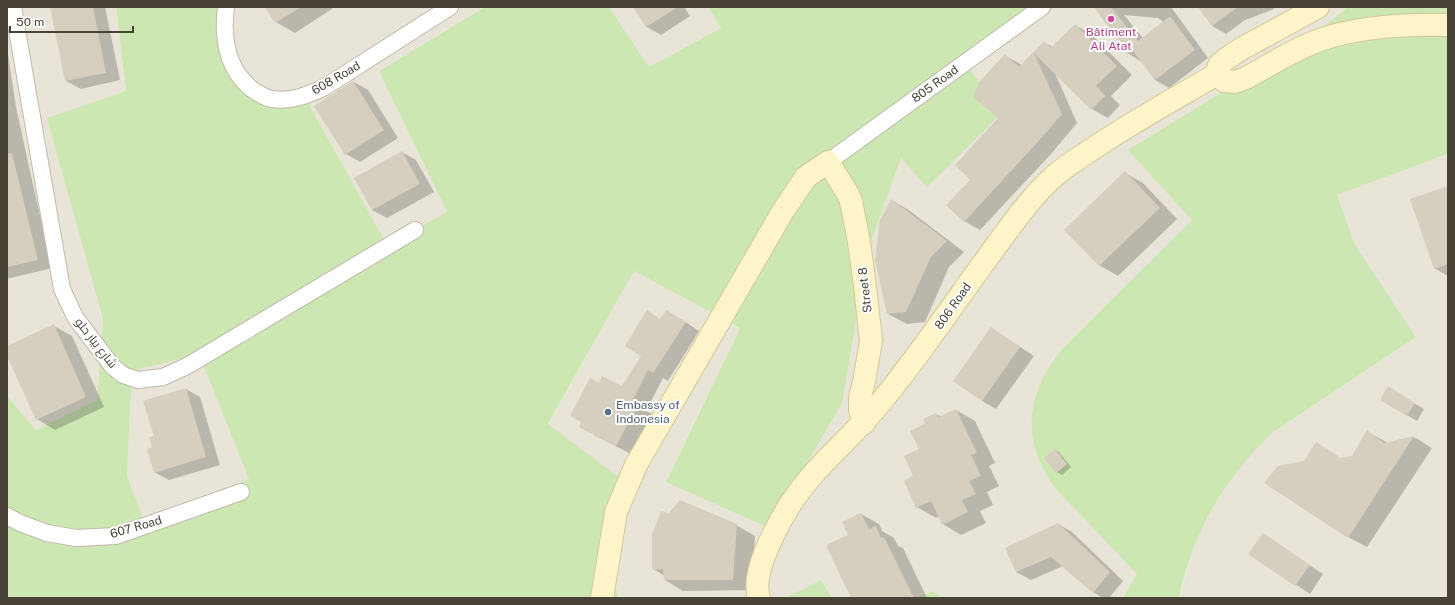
<svg xmlns="http://www.w3.org/2000/svg" width="1455" height="605" font-family="'Public Sans',Cairo,sans-serif">
<rect width="100%" height="100%" fill="#f4f1e9"/>
<g fill="#e8e4d7">
<path d="M7 7H116L126 91 48 118 103 319 97 400 36 430 7 396Z"/>
<path d="M225 7H485L379 71 447 212 387 246 302 92 277 93 242 79Z"/>
<path d="M609 7H708L721 28 649 67Z"/>
<path d="M1055 7H1348L1304 42 1192 220 1063 348 1053 360 1038 388 1032 418 1035 449 1040 463 1055 488 1138 574 1123 598H943L933 591 916 598H832L821 580 785 598H618L611 568 548 425 634 271 740 328 666 481 868 250 901 157 927 186 969 70Z"/>
<path d="M1448 154V598H1179L1190 557 1200 531 1213 507 1225 487 1239 468 1255 450 1272 433 1416 337 1355 245 1337 195Z"/>
<path d="M199 353 250 479 144 522 127 475 132 370Z"/>
</g>
<g fill="#cde7b3" fill-rule="evenodd">
<path d="M116 7H225L242 79 277 93 302 92 387 245 447 212 379 71 485 7H609L649 67 721 28 708 7H1055L969 70 1005 110 927 187 901 158 868 250 842 403 804 468 765 526 666 482 740 328 634 271 548 424 632 487 611 568 618 598H7V396L36 430 97 400 103 319 47 118 126 91ZM199 354 249 479 144 521 127 475 132 371Z"/>
<path d="M1348 7 1448 8V154L1337 195 1355 245 1416 337 1272 433C1223 481 1193 531 1179 598H1123L1137 574C1119 555 1100 535 1081 515 1069 503 1056 491 1047 476 1020 432 1031 385 1063 348L1192 220 1128 150 1304 42Z"/>
<path d="M821 580 832 598H785Z"/>
<path d="M933 591 943 598H916Z"/>
</g>
<g fill="#0003" fill-rule="evenodd">
<path d="M51 7H105L120 80 81 89 66 81Z"/>
<path d="M266 7H335L295 33 276 22Z"/>
<path d="M634 7H684L690 16 661 35 647 27Z"/>
<path d="M1095 7H1171L1208 58 1169 88 1155 80 1142 62 1129 54ZM1124 15 1158 18 1164 22 1143 38Z"/>
<path d="M1199 7H1276L1272 10 1245 20 1226 34 1212 26Z"/>
<path d="M1075 25 1091 34 1132 75 1111 96 1120 105 1108 118 1092 109 1054 71 1077 123 1051 154 980 230 964 221 972 180 1000 118 1006 56 1022 65 1045 43 1053 47Z"/>
<path d="M7 48 16 107 33 185 52 268 7 279Z"/>
<path d="M354 82 368 90 398 138 360 162 346 154 315 106Z"/>
<path d="M402 152 416 160 434 192 387 218 372 210Z"/>
<path d="M1125 173 1143 183 1177 219 1118 276 1099 265Z"/>
<path d="M1448 187V276L1434 268Z"/>
<path d="M892 200 910 211 964 252 949 267 925 322 907 324 888 314Z"/>
<path d="M681 319 699 331 668 381 663 378 646 411 652 414 631 454 594 435 599 385 623 388 642 356 661 320Z"/>
<path d="M54 326 72 336 104 407 55 430 37 419 7 353V347Z"/>
<path d="M991 328 1034 356 996 409 982 401Z"/>
<path d="M1388 388 1424 409 1417 421 1381 400Z"/>
<path d="M186 389 200 397 220 465 169 480 154 472 153 448 155 436Z"/>
<path d="M956 410 975 421 995 463 989 466 999 486 987 492 993 505 980 511 986 523 961 535 943 524 939 516 936 518 917 507 914 477 927 424 936 414 942 417Z"/>
<path d="M1368 432 1388 443 1414 437 1432 448 1367 547 1348 537 1342 459 1352 457Z"/>
<path d="M1055 450 1059 452 1071 467 1062 475 1057 472 1045 458Z"/>
<path d="M861 514 879 524 882 531 894 538 898 546 903 548 927 598H853L849 535Z"/>
<path d="M1058 524 1072 532 1123 581 1109 598H1103L1093 592 1063 566 1031 580 1016 572Z"/>
<path d="M736 525 755 536 752 590 683 591 665 580V576L653 569Z"/>
<path d="M1263 534 1323 574 1310 594 1250 554Z"/>
</g>
<g fill="#d6cebe">
<path d="M50 7H93L106 73 65 81Z"/>
<path d="M265 7H301L275 23Z"/>
<path d="M633 7H678L646 27Z"/>
<path d="M1094 7H1111L1138 41 1170 16 1195 50 1155 80 1132 50 1128 55Z"/>
<path d="M1198 7H1238L1212 26Z"/>
<path d="M1075 24 1117 66 1096 86 1105 96 1091 110 1034 53 1062 114 1035 145 964 222 946 205 970 180 955 165 998 118 973 97 980 81 1005 54 1019 67 1044 41 1051 48Z"/>
<path d="M353 81 384 130 345 155 314 106Z"/>
<path d="M402 151 420 184 372 210 354 178Z"/>
<path d="M12 153 38 260 7 267V154Z"/>
<path d="M1125 171 1160 208 1099 266 1064 230Z"/>
<path d="M1448 186V264L1434 269 1410 199Z"/>
<path d="M891 199 947 241 931 257 906 312 887 314 875 260 880 220Z"/>
<path d="M647 310 660 319 666 310 686 322 653 373 648 370 632 402 638 405 616 446 579 427 581 422 570 416 590 378 599 383 602 376 622 386 641 356 625 346Z"/>
<path d="M54 324 86 397 36 420 7 356V346Z"/>
<path d="M991 327 1020 347 982 401 953 381Z"/>
<path d="M1388 386 1415 403 1407 416 1380 400Z"/>
<path d="M186 388 206 457 154 473 147 449 152 447 149 437 154 436 143 401Z"/>
<path d="M956 409 977 453 971 455 981 476 969 481 976 494 962 500 968 512 942 525 931 501 916 508 904 481 913 476 904 456 919 449 910 431 925 424 923 419 936 413 938 417Z"/>
<path d="M1367 430 1384 443 1414 436 1348 538 1264 483 1278 466 1304 461 1316 442 1341 458 1352 456Z"/>
<path d="M1055 449 1067 464 1056 473 1044 458Z"/>
<path d="M680 500 737 524 733 580H664L663 569 652 570V535L661 511 669 513Z"/>
<path d="M861 513 869 529 876 526 881 538 884 537 914 598H851L826 545 848 535 842 522Z"/>
<path d="M1058 523 1110 572 1093 593 1051 557 1016 572 1005 548Z"/>
<path d="M1263 533 1310 565 1295 586 1248 554Z"/>
</g>
<g fill="none" stroke-linecap="round" stroke-linejoin="round">
<g stroke="#c0baab" stroke-width="18">
<g id="street">
<path d="M13 7 62 289 75 317 112 366 123 375 138 380 163 377 187 366 415 230"/>
<path d="M226 7C222 38 227 70 253 90 258 93 265 98 272 99 291 102 308 95 325 87L450 7"/>
<path d="M828 162 1042 7"/>
<path d="M7 516 20 523 47 533 76 538 116 536 241 492"/>
</g>
</g>
<g stroke="#d3c799" stroke-width="24">
<g id="secondary">
<path d="M1318 7 1241 49 1226 59 1219 65 1217 74 1224 81 1235 82 1246 78C1270 65 1294 49 1320 40 1360 26 1407 24 1448 25"/>
<path d="M602 598 616 512 636 465 783 211 806 177 828 162 848 194 851 201 859 242 865 286 871 341 864 382 860 397V410L864 423"/>
<path d="M759 598C751 573 774 532 786 511 812 467 854 437 885 397 924 349 959 296 996 246 1011 226 1025 205 1043 187 1059 170 1080 157 1100 144 1138 119 1178 97 1217 74"/>
</g>
</g>
<use href="#street" stroke="#fff" stroke-width="16"/>
<use href="#secondary" stroke="#fef4c9" stroke-width="22"/>
</g>
<circle fill="#d1479c" stroke="#fff" stroke-width="1.5" cx="1111" cy="19" r="4"/>
<circle fill="#5c6f8a" stroke="#fff" stroke-width="1.5" cx="608" cy="412" r="4"/>
<g text-anchor="middle" stroke-width="4" stroke-linejoin="round" paint-order="stroke">
<g font-size="12" fill="#b23c85" stroke="#fff">
<text x="1111" y="36">Bâtiment<tspan x="1111" dy="14">Ali Atat</tspan></text>
</g>
<g font-size="12" fill="#484237" stroke="#fff">
<text transform="translate(336 78) rotate(-30)" y="4">608 Road</text>
<text transform="translate(935 84) rotate(-36)" y="4">805 Road</text>
<text transform="translate(865 290) rotate(-97)" y="4">Street 8</text>
<text transform="translate(953 306) rotate(-55)" y="4">806 Road</text>
<text transform="translate(96 343) rotate(52)" y="4">شارع بيار حلو</text>
<text transform="translate(136 527) rotate(-16)" y="4">607 Road</text>
</g>
<g font-size="12" fill="#4e5e75" stroke="#fff" text-anchor="start">
<text x="616" y="409">Embassy of<tspan x="616" dy="14">Indonesia</tspan></text>
</g>
</g>
<rect width="1455" height="605" fill="none" stroke="#484237" stroke-width="16"/>
<path d="M10 26v6h123v-6" fill="none" stroke="#484237" stroke-width="2"/>
<text x="16" y="26" font-size="12" fill="#484237" stroke="#ffffff" stroke-width="3" paint-order="stroke">50 m</text>
</svg>
